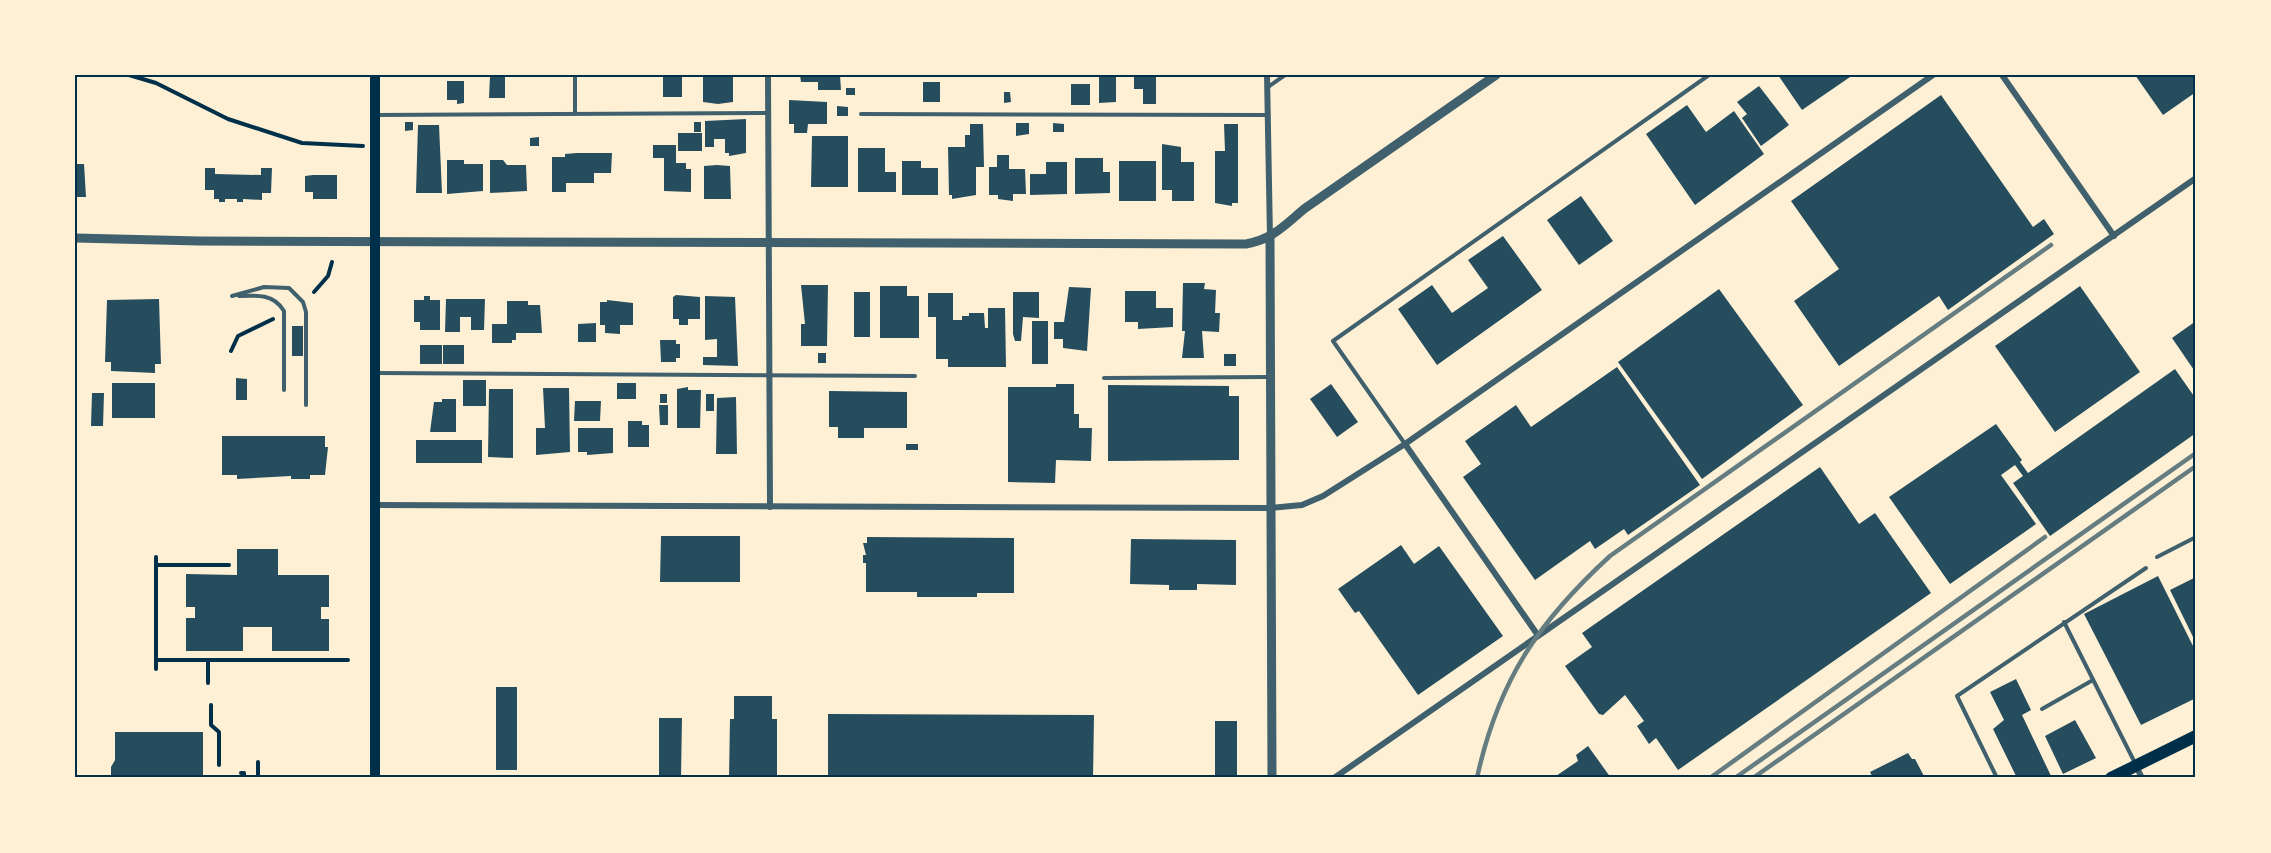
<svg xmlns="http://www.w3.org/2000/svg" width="2271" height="853" font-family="'Work Sans',sans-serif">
<rect width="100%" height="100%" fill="#fdf0d5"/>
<g fill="#264d5e">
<path d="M703 75H733V102L718 104 703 102Z"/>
<path d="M800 75H840L841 90H818V82H801Z"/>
<path d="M1134 75H1156V104H1143V89H1134Z"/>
<path d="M1778 75H1853L1802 110Z"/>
<path d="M2135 75H2196V92L2163 115Z"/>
<path d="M490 76H505V98H489Z"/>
<rect x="663" y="76" width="19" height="21"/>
<path d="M1099 76H1116V102L1099 103Z"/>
<path d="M447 81H464V103L457 104V100H447Z"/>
<rect x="923" y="82" width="17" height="20"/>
<rect x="1071" y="84" width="19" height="21"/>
<path d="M1759 86 1789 125 1761 146 1742 118 1747 114 1737 102Z"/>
<rect x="846" y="88" width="9" height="7"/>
<path d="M1004 92H1010L1011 102 1004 103Z"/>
<path d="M1941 95 2033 227 2044 219 2054 234 1948 310 1939 296 1839 366 1794 301 1839 269 1791 201Z"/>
<path d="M789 100 827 102V124H808L807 133H794V124H789Z"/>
<path d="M1687 105 1706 132 1734 111 1764 154 1695 205 1646 134Z"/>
<path d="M837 106 848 107V116H837Z"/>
<path d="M746 119V153L729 156V153H725V139H714V147H705V121Z"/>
<path d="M405 122H413V130L405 131Z"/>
<rect x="694" y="122" width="7" height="10"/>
<path d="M1016 123H1029V134L1016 136Z"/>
<path d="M1053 123 1064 124V132H1053Z"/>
<path d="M970 124H983L984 167H976V195L952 199V195H949L948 147H965V135H970Z"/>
<path d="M1224 124H1238V203H1232V206L1215 203V151H1225Z"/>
<path d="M418 125H439L442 193H416Z"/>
<rect x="678" y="133" width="24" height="18"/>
<path d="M812 136H848V187H811Z"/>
<path d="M539 137V146H530V138Z"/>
<path d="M1162 144 1181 147V162H1194V201H1172V190H1162Z"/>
<path d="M653 145H676V163H686V169H691V192L664 191V158H653Z"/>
<path d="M858 148H885V172H896V192H858Z"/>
<path d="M577 153H612L611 173H594V183H566V192H552V157H565V154Z"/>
<path d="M997 155H1009V169H1025L1026 194H1013V201L998 199V195H989V167H997Z"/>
<path d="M1075 158H1103V172H1110V193L1075 194Z"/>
<path d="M447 160H464V164H483V191L447 194Z"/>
<path d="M490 160H503L507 165H526L527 191 490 193Z"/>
<path d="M902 161H921V168H938V195H902Z"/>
<rect x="1119" y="161" width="37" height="40"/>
<path d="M1046 162H1067V194L1030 195V174H1046Z"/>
<path d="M75 164H84L86 197H75Z"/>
<path d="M717 165 730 166 731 199H704V166Z"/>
<path d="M205 168H215V174L261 175V168H272L271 193H262V200L243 199V202H237V199H225V202H219V199H214V190H205Z"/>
<path d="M313 175H337V199H313V192H305V176Z"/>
<path d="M1581 196 1613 241 1579 265 1547 220Z"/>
<path d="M1503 236 1542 290 1437 365 1398 309 1432 285 1452 313 1488 288 1468 260Z"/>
<path d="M1183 283H1205L1204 289 1216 290 1215 313H1220L1219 332 1202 331 1204 358H1182L1185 331H1182Z"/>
<path d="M801 285H828L827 346H801V324H805Z"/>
<path d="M880 286H907V296H919V338H880Z"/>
<path d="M2080 286 2140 372 2055 432 1995 346Z"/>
<path d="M1069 287 1091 288 1087 351 1063 348V339H1054V322H1064Z"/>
<path d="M1719 289 1803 405 1702 479 1618 362Z"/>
<path d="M1125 291H1156V308H1173V327L1138 329V322H1125Z"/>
<rect x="854" y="292" width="16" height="45"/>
<path d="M1013 292H1039V318L1023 317 1021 341H1015L1013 334Z"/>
<path d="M928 293H953V320H962V316H969V313H984L985 328H988V308H1005L1006 367H948V359H936V317H928Z"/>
<path d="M676 295 700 297V319H688V325H679V319H673V297Z"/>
<path d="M424 296H430V300H440V330H420V322H414V300H424Z"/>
<path d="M705 296 735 297 738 366 703 365V357H717V339L705 340Z"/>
<path d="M159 299 161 364H155V373L111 371V362H105L107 300Z"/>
<path d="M446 299H485L484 330H471V317H460V332H445Z"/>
<path d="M607 300 633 303V325H620V334L605 333V325H600V302H607Z"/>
<path d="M507 301H528V305H540L542 333H516V340H512V343H492V324H507Z"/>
<rect x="1032" y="321" width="16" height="43"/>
<path d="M2196 321V373L2172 338Z"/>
<path d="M596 323V342H578V324Z"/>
<rect x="292" y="326" width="11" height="30"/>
<path d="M660 340H676V344H680V358H676V362H661Z"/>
<rect x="420" y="345" width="22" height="19"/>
<rect x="443" y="345" width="21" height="19"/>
<rect x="818" y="353" width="8" height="10"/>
<rect x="1224" y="354" width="12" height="12"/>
<path d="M1617 367 1700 485 1628 535 1624 529 1595 549 1590 541 1535 580 1463 477 1481 464 1465 441 1516 405 1531 427Z"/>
<path d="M2175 369 2196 399V433L2050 536 2013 483 2023 476 2015 465 2001 475 2036 524 1950 584 1889 497 1996 424 2022 460 2020 462 2028 473Z"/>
<path d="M236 378 247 379V400H236Z"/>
<rect x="463" y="380" width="23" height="26"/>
<rect x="112" y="383" width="43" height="35"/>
<rect x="617" y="383" width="19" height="16"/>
<path d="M1056 384H1074V414H1079V428H1092L1091 461 1056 460 1055 483 1008 482V387H1056Z"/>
<path d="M1331 384 1358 422 1337 437 1310 399Z"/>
<path d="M1108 385 1229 386V396H1239V460L1108 461Z"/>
<path d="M688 387V390H701L700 428H677V389Z"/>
<path d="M543 388H569L570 452 536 455V428H545Z"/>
<path d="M489 389H513V458L488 457Z"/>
<path d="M829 391 907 392V428H864V438H838V427H829Z"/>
<path d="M92 393H104L103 426H91Z"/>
<rect x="660" y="394" width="7" height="9"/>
<rect x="706" y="394" width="8" height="17"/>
<path d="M736 397 737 454H716L717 398Z"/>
<path d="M442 399H456V432H430L434 402H442Z"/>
<path d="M575 401H601L600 421H574Z"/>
<path d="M659 405H668V425H660Z"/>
<path d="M628 421H642V425H649V447H628Z"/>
<path d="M578 428H613V453L587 455V452H578Z"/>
<path d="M222 436H325V447H328L325 475H310V479H291V476L237 479V475H222Z"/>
<rect x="416" y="440" width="66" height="23"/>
<rect x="906" y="444" width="12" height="6"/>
<path d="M1820 467 1859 524 1875 513 1931 593 1678 770 1656 738 1649 744 1637 726 1644 721 1625 695 1603 715 1599 714 1565 666 1592 647 1582 633Z"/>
<path d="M661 536H740V582H660Z"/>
<path d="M867 537 1014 538V593H977V597H917V592H866V563H863V555H866L863 543H867Z"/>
<path d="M1131 539 1236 540V585L1197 584V590H1169V585L1130 584Z"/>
<path d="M1401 545 1414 564 1439 546 1503 636 1418 695 1359 611 1355 613 1338 589Z"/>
<path d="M237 549H278V575H329V607H321V619H329V651H272V627H243V651H186V618H195V607H186V574L237 575Z"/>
<path d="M2158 576 2196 652V698L2141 725 2084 614Z"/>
<path d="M2196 577V643L2170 590Z"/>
<path d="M2016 679 2031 710 2022 715 2052 778H2017L1993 729 2004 720 1990 692Z"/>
<rect x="496" y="687" width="21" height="83"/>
<path d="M734 696H772V719H777V778H729L730 719H734Z"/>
<path d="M828 714 1094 715 1093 778H828Z"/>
<path d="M659 718H682L681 778H659Z"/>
<path d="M2075 720 2096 758 2063 774 2045 736Z"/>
<rect x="1215" y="721" width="22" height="57"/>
<path d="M115 732H203V778H111V767L115 760Z"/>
<path d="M1588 746 1611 778H1553L1578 761 1576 755Z"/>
<path d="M1908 753 1912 759H1915L1925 778H1873L1870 772Z"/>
</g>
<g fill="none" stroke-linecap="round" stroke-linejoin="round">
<g stroke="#003049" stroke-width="4">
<path d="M129 75 156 83 228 119 302 143 363 146"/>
<path d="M314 292 328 276 332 262"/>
<path d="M231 351 238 336 273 319"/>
<path d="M156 557V669"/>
<path d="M156 565H229"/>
<path d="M156 660H348"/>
<path d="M208 660V683"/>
<path d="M211 705V725L219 732V765"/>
<path d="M258 762V778"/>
<path d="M241 773H244V778"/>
</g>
<g stroke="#3f606c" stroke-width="4">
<path d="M575 75V114"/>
<path d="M1268 87 1285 75"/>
<path d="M861 114 1267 115"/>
<path d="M376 115 768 113"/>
<path d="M232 296 264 287 289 288 303 302 306 312V405"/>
<path d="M239 296C257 295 274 294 284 311V390"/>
<path d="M376 373 915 376"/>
<path d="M1104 378 1269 377"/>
<path d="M1405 444 1333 341 1709 75"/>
<path d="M2157 557 2196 537"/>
<path d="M2064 622 2135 763"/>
<path d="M2042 709 2093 680"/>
<path d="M1997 778 1957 696 2146 568"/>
</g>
<g stroke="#3f606c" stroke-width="6">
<path d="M768 75 770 507"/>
<path d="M1267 75 1270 237"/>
<path d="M2002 75 2114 236"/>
<path d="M1405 444 1537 634"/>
<path d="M375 505 1270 508 1302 505 1323 496 1405 444 1933 75"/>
<path d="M2136 766 2142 778"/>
<path d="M1334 778 2196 178"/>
</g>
<g stroke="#3f606c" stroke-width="9">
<path d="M1270 237 1272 778"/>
<path d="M75 238 199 241 1246 244C1273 239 1285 225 1304 209L1496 75"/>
</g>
<path stroke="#003049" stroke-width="10" d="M375 778V75"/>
<path stroke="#003049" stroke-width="12" d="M2111 778 2196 736"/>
<g stroke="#657d81" stroke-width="4.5">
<path d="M1477 778C1498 681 1538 622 1610 556L2051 245"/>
<path d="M1710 778 2045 537"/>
<path d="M1735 778 2196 453"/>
<path d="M1753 778 2196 466"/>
</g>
</g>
<rect width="2271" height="853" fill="none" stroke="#fdf0d5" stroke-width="153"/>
<rect x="76" y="76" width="2118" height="700" fill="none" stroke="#003049" stroke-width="2"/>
</svg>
